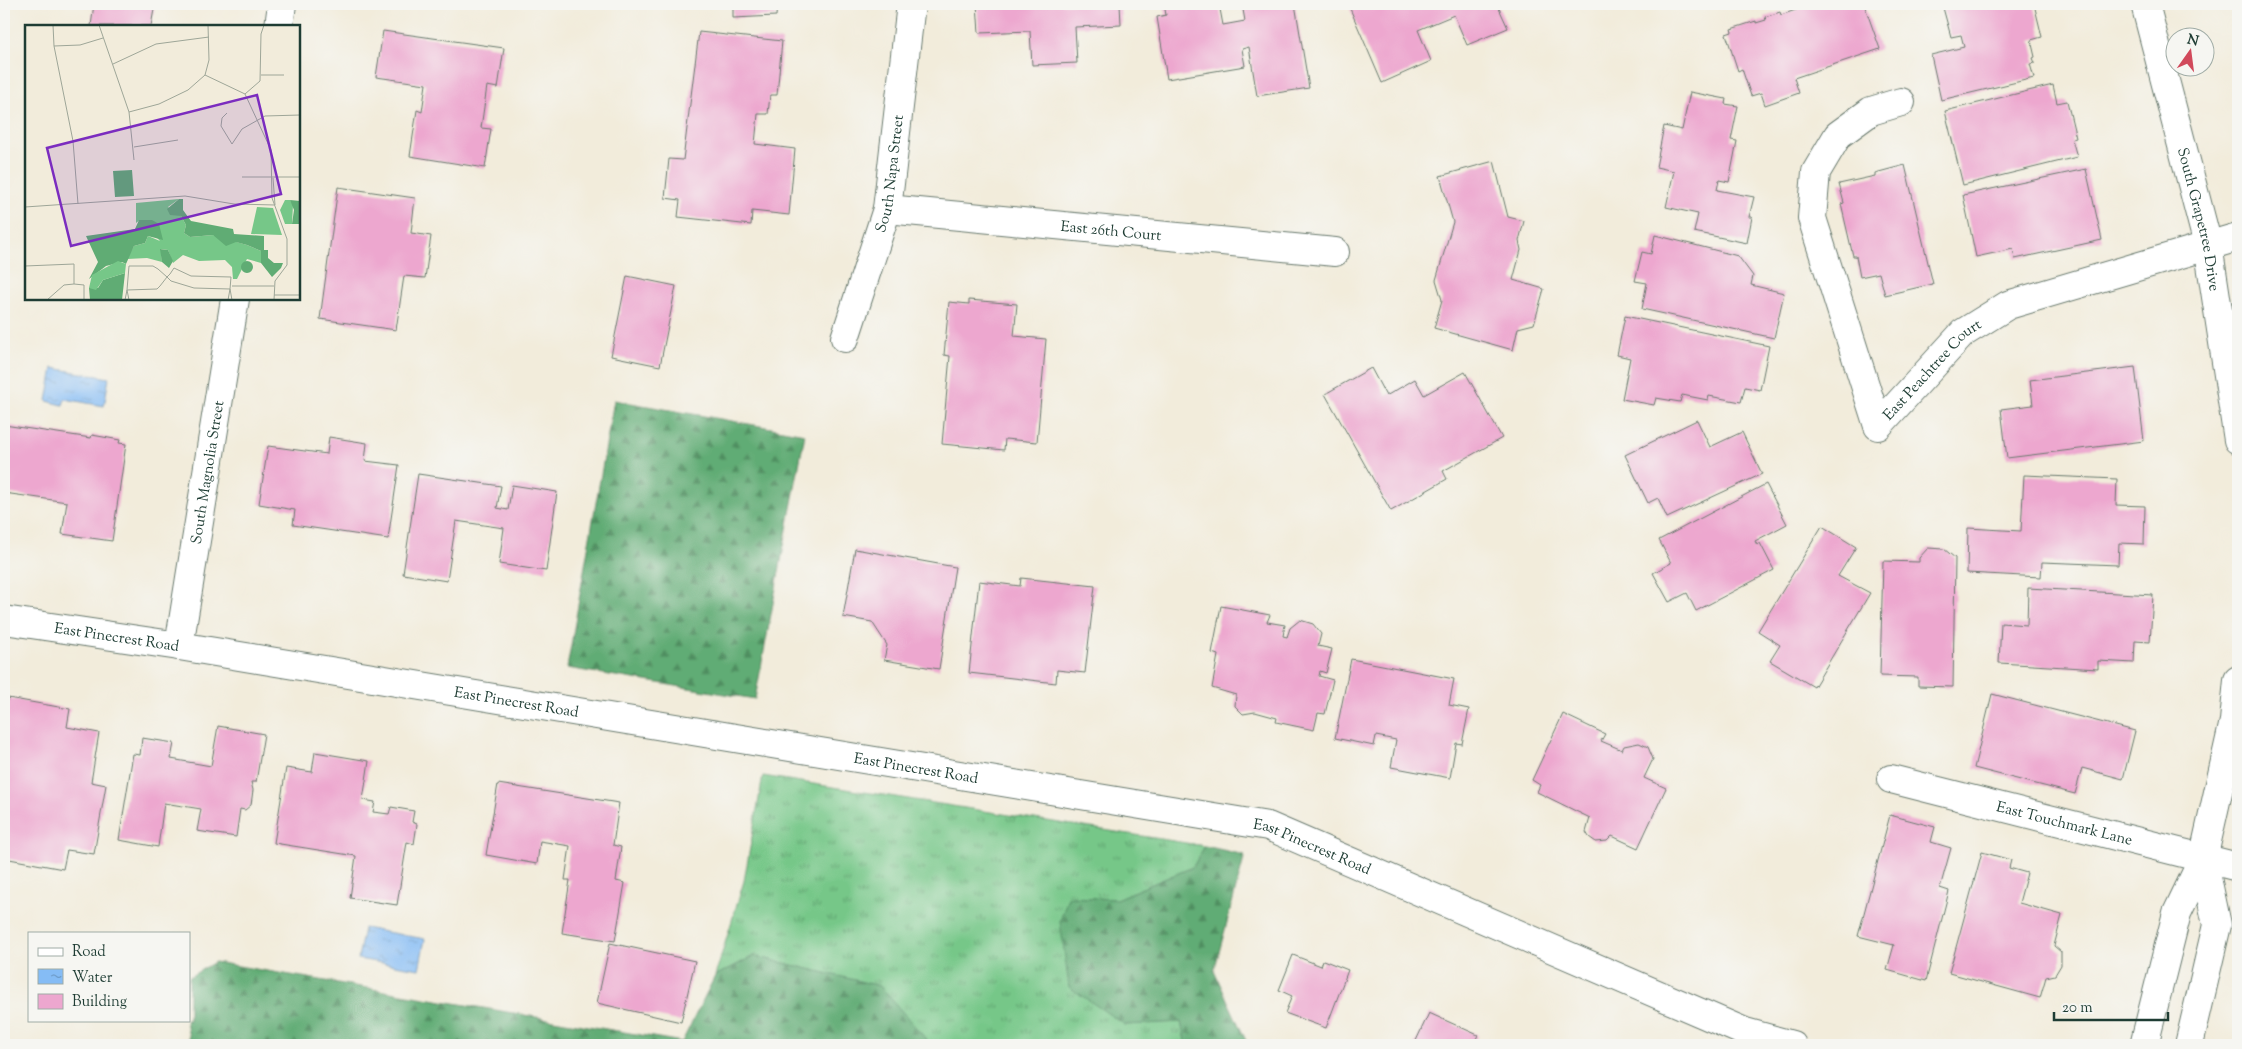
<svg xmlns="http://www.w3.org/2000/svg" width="2242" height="1049" font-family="'Sorts Mill Goudy',serif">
<defs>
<pattern id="grass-tufts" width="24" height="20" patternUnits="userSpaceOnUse" patternTransform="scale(1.25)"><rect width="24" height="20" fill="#76c788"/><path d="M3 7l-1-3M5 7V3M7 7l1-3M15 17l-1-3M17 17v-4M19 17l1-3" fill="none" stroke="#60a370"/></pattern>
<pattern id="forest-firs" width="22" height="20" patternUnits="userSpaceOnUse" patternTransform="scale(1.25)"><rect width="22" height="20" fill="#60ac74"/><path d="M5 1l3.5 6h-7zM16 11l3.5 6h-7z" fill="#4f8d60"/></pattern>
<pattern id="water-ripples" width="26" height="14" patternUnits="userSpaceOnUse" patternTransform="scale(1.25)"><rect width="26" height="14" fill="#85bcf5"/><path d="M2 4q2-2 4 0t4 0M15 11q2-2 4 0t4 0" fill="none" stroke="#6c9ac7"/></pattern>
</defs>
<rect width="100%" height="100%" fill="#f6f6f2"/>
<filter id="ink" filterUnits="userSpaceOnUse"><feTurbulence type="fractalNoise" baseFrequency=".02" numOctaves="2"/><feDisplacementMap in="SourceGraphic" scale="10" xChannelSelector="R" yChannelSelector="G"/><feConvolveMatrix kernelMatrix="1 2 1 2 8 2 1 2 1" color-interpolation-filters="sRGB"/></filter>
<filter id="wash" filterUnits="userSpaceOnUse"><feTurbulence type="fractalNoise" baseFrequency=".0096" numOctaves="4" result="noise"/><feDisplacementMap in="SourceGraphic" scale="20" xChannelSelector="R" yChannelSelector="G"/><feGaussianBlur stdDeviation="1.12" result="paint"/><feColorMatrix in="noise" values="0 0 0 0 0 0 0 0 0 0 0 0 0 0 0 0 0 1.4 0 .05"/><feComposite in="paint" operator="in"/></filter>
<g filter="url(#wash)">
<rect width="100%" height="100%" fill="#f2ecdb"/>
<path fill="url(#grass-tufts)" stroke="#4a825e" d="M763 776 1205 846 1193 867 1116 899 1068 897 1125 1025 1181 1022 1186 1045H931L879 986 754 956 715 976 744 881Z"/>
<g fill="url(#forest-firs)" stroke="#407454">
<path d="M614 400 805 434 755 699 567 668Z"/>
<path d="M1205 846 1245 855 1214 971 1248 1045H1186L1181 1022 1125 1025 1069 987 1060 921 1068 897 1116 899 1193 867Z"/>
<path d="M754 956 880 986 931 1045H190L186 1020H189V977L215 962 682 1042 715 976Z"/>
</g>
<g fill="url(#water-ripples)" stroke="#527c94">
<path d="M53 368 109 378 104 406 65 399 63 405 47 401Z"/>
<path d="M364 928 425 939 419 969 358 959Z"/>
</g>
<g id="blocks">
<g fill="#eda7cf">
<path d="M94 4H155L151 26H91Z"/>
<path d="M733 4H777L776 16 733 18Z"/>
<path d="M977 4H1120L1121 25 1075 27 1077 63 1032 65 1030 31 979 33Z"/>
<path d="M1164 4H1219L1223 25 1245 21 1242 4H1295L1309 88 1257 96 1249 47 1242 49 1245 66 1167 79 1157 17 1166 15Z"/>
<path d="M1348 4H1497L1508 28 1467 45 1454 15 1418 30 1431 61 1382 83Z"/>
<path d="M1813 4H1864L1880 49 1794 78 1799 93 1765 105 1761 93 1751 96 1742 69 1738 71 1726 34 1732 32 1731 29 1756 21V23L1766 20 1765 17 1780 12 1781 15Z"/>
<path d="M1942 4H2034L2042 37 2031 40 2035 57 2033 58 2035 63 2030 64 2034 78 1941 100 1931 55 1964 47 1961 35 1951 37Z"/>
<path d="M383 31 504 48 498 88 487 86 481 128 491 129 485 168 410 156 417 110 422 112 426 84 376 77Z"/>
<path d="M699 32 782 41 777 95H770L768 114H758L755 144 795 149 789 215 752 211 751 225 678 217 680 200 665 198 669 159 683 160Z"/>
<path d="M2053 85 2057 103 2067 101 2076 138 2072 139 2077 157 1963 185 1945 111Z"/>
<path d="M1690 92 1726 99 1725 104 1738 106 1731 140 1737 141 1729 182 1719 180 1717 190 1754 197 1749 217H1752L1747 243 1694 232 1698 214 1666 207 1674 171 1656 167 1664 126 1682 130Z"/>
<path d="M1494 161 1508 217 1524 221 1519 241 1521 250 1513 280 1544 289 1534 324 1518 328 1513 350 1434 328 1442 300 1436 280 1453 222 1440 176Z"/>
<path d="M1905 165 1933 284 1885 295 1879 273 1860 277 1856 256H1853L1841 204 1844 203 1839 184 1875 176V173Z"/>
<path d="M2086 169 2102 240 2015 259 2013 249 1976 257 1963 195Z"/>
<path d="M338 187 415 198 411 233 431 236 425 278 404 276 396 330 320 319Z"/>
<path d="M1655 235 1738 256 1753 276 1751 285 1784 293 1774 338 1642 309 1647 283 1635 281 1642 252 1651 254Z"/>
<path d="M627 276 676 286 660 366 611 356Z"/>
<path d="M969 300 1017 304 1014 336 1046 339 1037 442 1005 439 1004 450 942 444 950 356 944 355 949 302 969 304Z"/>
<path d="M1625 316 1769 346 1760 390 1745 387 1741 402 1709 396 1708 400 1682 395 1680 402 1656 398 1654 405 1622 399 1630 358 1617 355Z"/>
<path d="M2135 367 2144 441 2007 458 2001 409 2033 405 2030 380Z"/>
<path d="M1371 368 1386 396 1415 379 1424 395 1465 372 1502 438 1443 471 1447 479 1391 511 1325 394Z"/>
<path d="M1697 420 1710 447 1742 432 1762 474 1667 518 1658 498 1648 503 1625 455Z"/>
<path d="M4 425 91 438 92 435 120 440 119 443 126 444 112 541 62 534 67 502 4 493Z"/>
<path d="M329 437 367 443 365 461 399 465 388 539 293 525 295 510 259 504 268 446 327 454Z"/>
<path d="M418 474 501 486 497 508 508 510 512 485 557 492 546 571 499 564 504 528 456 521 447 581 403 574Z"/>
<path d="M2024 475 2117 479 2116 505 2145 506 2144 544 2119 543 2118 565 2042 562 2041 577 1967 573 1968 528 2021 531Z"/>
<path d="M1766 484 1787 524 1755 541 1757 545 1760 543 1774 570 1696 611 1687 593 1669 602 1653 573 1671 563 1659 540Z"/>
<path d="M1822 526 1856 547 1838 576 1870 593 1814 687 1770 661 1780 645 1758 631Z"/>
<path d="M1928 548 1944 549 1955 558 1953 687 1918 686V677L1880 676 1883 561 1919 562V558Z"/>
<path d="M855 549 955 567 939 669 884 660 887 645 872 622 843 617Z"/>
<path d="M1021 578 1095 586 1085 673 1057 670 1056 683 969 673 979 581 1020 586Z"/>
<path d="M2028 588 2153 595 2150 642 2135 641 2134 663 2098 661V669L1999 663 2001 623 2027 625Z"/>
<path d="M1221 606 1270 615 1267 622 1285 625 1283 636 1287 637 1290 628 1300 620 1313 624 1321 634 1318 646 1332 649 1326 673 1320 671 1319 676 1333 680 1325 714 1318 713 1314 730 1276 722 1277 718 1255 712 1243 714 1235 706 1236 695 1212 688 1218 655 1212 653Z"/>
<path d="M1351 659 1454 679 1449 705 1469 709 1462 744 1456 743 1450 778 1391 767 1396 740 1376 736 1374 746 1335 738Z"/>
<path d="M1992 694 2135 731 2123 779 2082 768 2075 794 1974 768Z"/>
<path d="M8 698 70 709 67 727 99 733 91 782 106 785 94 854 67 850 63 869 4 858V726Z"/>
<path d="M1563 714 1605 734 1601 741 1622 750 1624 746 1639 743 1648 747 1653 759 1644 778 1666 788 1638 848 1612 836 1607 841 1596 842 1589 837 1586 832 1590 818 1537 792 1540 785 1532 780Z"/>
<path d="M218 726 264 734 256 782H251L253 790 251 805 245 810 240 809 236 837 197 831 201 809 164 803 158 847 119 840 133 754 140 755 142 738 174 743 171 759 211 766Z"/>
<path d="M315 752 369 761 363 800 375 802 373 812 389 814 391 807 414 811 412 822 417 824 414 844 407 842 397 905 350 898 356 856 274 843 286 768 312 772Z"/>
<path d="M498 784 619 803 613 845 621 847 616 881 625 883 615 941 562 933 570 880H565L570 846 540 841 537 864 486 855Z"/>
<path d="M1890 815 1935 827 1931 842 1951 848 1940 888 1949 891 1926 981 1887 970 1894 945 1858 936Z"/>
<path d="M1982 852 2011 860 2009 868 2027 873 2019 903 2062 915 2054 946 2061 952V965L2055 975 2046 977 2040 998 1949 973Z"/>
<path d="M610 943 695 961 681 1022 597 1003Z"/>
<path d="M1293 955 1321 966 1323 960 1348 970 1326 1028 1285 1013 1292 996 1279 990Z"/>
<path d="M1429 1013 1478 1035 1473 1045H1414Z"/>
</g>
</g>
</g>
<g filter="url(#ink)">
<use href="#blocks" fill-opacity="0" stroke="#697a6e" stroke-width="1"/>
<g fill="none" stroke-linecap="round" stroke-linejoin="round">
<g stroke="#697a6e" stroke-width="30">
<g id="minor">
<path id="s1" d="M2145 4 2208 245 2238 440"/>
<path d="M279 26 282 4"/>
<path id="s2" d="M1901 102 1871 111 1838 135 1816 172 1812 218 1878 426 1963 333 2008 305 2238 237"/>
<path id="s3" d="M887 209 1335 252"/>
<path id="s4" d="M845 338 887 209 911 4"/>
<path id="s5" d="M4 620 179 646 1268 826 1745 1032 1792 1045"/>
<path id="s6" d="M179 646 235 299"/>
<path id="s7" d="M1891 779 2238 867"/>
<path d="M2144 1045 2177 913 2203 859 2234 721 2238 680"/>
<path d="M2189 1045 2217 925 2203 859"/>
</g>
</g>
<use href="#minor" stroke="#fff" stroke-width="28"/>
</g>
</g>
<g text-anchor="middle" stroke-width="4" stroke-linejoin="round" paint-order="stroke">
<g font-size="15" fill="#1f3d34" stroke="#f6f6f2">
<text dy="5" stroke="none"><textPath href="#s4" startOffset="171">South Napa Street</textPath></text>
<text dy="5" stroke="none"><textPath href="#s1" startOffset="222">South Grapetree Drive</textPath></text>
<text dy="5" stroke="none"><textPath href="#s3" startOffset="225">East 26th Court</textPath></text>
<text dy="5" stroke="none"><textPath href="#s2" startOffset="458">East Peachtree Court</textPath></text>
<text dy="5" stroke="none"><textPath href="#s6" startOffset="176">South Magnolia Street</textPath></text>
<text dy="5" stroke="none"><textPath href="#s5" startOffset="114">East Pinecrest Road</textPath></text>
<text dy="5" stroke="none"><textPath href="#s5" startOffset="519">East Pinecrest Road</textPath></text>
<text dy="5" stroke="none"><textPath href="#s5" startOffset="924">East Pinecrest Road</textPath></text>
<text dy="5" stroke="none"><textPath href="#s7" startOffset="179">East Touchmark Lane</textPath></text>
<text dy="5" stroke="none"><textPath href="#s5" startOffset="1329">East Pinecrest Road</textPath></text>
</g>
</g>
<g transform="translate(25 25)">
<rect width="275" height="275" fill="#f2ecdb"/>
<path d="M154 174 143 182 156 191 161 200 159 208 165 212 188 210 222 220 236 226V238L222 234 212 254H208L207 242 200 235 174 236 158 230 148 238 143 225 136 224 137 237 122 233 102 234 109 221 120 218 123 211 135 216 115 195 111 198V178ZM260 175H265L268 180 267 199H260L255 185ZM232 182 248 183 257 210 226 209Z" fill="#76c788"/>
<path d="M107 145 109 171 90 172 88 146ZM154 174H158V185L166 196 208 204 209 209 239 211V225H243V233L249 238H258L256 243 247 252 236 238V226L222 220 211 217 201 221 188 210 165 212 159 208 161 200 156 191 145 190 142 184ZM265 175 275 176V199H267L269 185ZM114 195H127L134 199 138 215 123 211 120 218 109 221 101 239 97 237 81 241 64 254 73 237 61 211 110 204ZM135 224 143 225 148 236 144 243 137 237ZM216 242a6 6 0 1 1 12 0a6 6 0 1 1-12 0ZM100 248 97 275H65L64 263H73L78 255Z" fill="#60ac74"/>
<path d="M93 236 101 239 100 248 78 255 71 265 64 263 67 250Z" fill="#76c788"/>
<path fill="none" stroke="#9ea698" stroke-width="1" d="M28 0 29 21 48 116 53 179M74 0 104 87 109 135M29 21 55 20 78 13M88 39 131 19 184 12M180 50 220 69 246 125 247 173 262 214V240L250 256 249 275M236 50H259M220 69 235 56 236 9 239 0M104 87 134 79 163 65 180 50 184 35 183 0M202 88 197 93 196 101 207 119 217 104 240 91 275 90M109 122 153 115M217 152H275M248 153 250 180M0 182 160 171 209 179 250 180M0 241 49 239V259L39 260 22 275M49 259 59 260V275M207 261H249M102 265 132 264 135 261 142 252 145 249 149 243 166 251 206 252 205 264 169 263 146 256 142 252 133 244 128 241H104L102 265M249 270H275M100 275 102 265 104 275M203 275 205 264 207 275"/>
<path fill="#7b2cbf" fill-opacity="0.15" stroke="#7b2cbf" stroke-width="2.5" d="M232 70 256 169 46 221 22 123Z"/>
<rect width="275" height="275" fill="none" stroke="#1f3d34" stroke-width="2.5"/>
</g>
<rect width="2242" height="1049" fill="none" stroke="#f6f6f2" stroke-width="20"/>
<rect x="28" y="932" width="162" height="90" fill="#f6f6f2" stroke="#a0aca6"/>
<rect x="38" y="948" width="25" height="8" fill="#ffffff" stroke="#a0aca6"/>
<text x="72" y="956" font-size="15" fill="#1f3d34">Road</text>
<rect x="38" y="969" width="25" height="15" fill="url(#water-ripples)" stroke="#a0aca6"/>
<text x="72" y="982" font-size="15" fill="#1f3d34">Water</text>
<rect x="38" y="994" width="25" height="15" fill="#eda7cf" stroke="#a0aca6"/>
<text x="72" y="1006" font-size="15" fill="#1f3d34">Building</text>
<g transform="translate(2190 52) rotate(14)"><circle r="24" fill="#f6f6f2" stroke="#a0aca6"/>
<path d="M0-4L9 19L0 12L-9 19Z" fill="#d1495b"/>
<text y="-8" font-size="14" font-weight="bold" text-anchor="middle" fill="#1f3d34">N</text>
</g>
<path d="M2054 1012v8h114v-8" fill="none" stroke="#1f3d34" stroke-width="2.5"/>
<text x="2062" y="1012" font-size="15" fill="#1f3d34" stroke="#f6f6f2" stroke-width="4" paint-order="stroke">20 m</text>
</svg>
